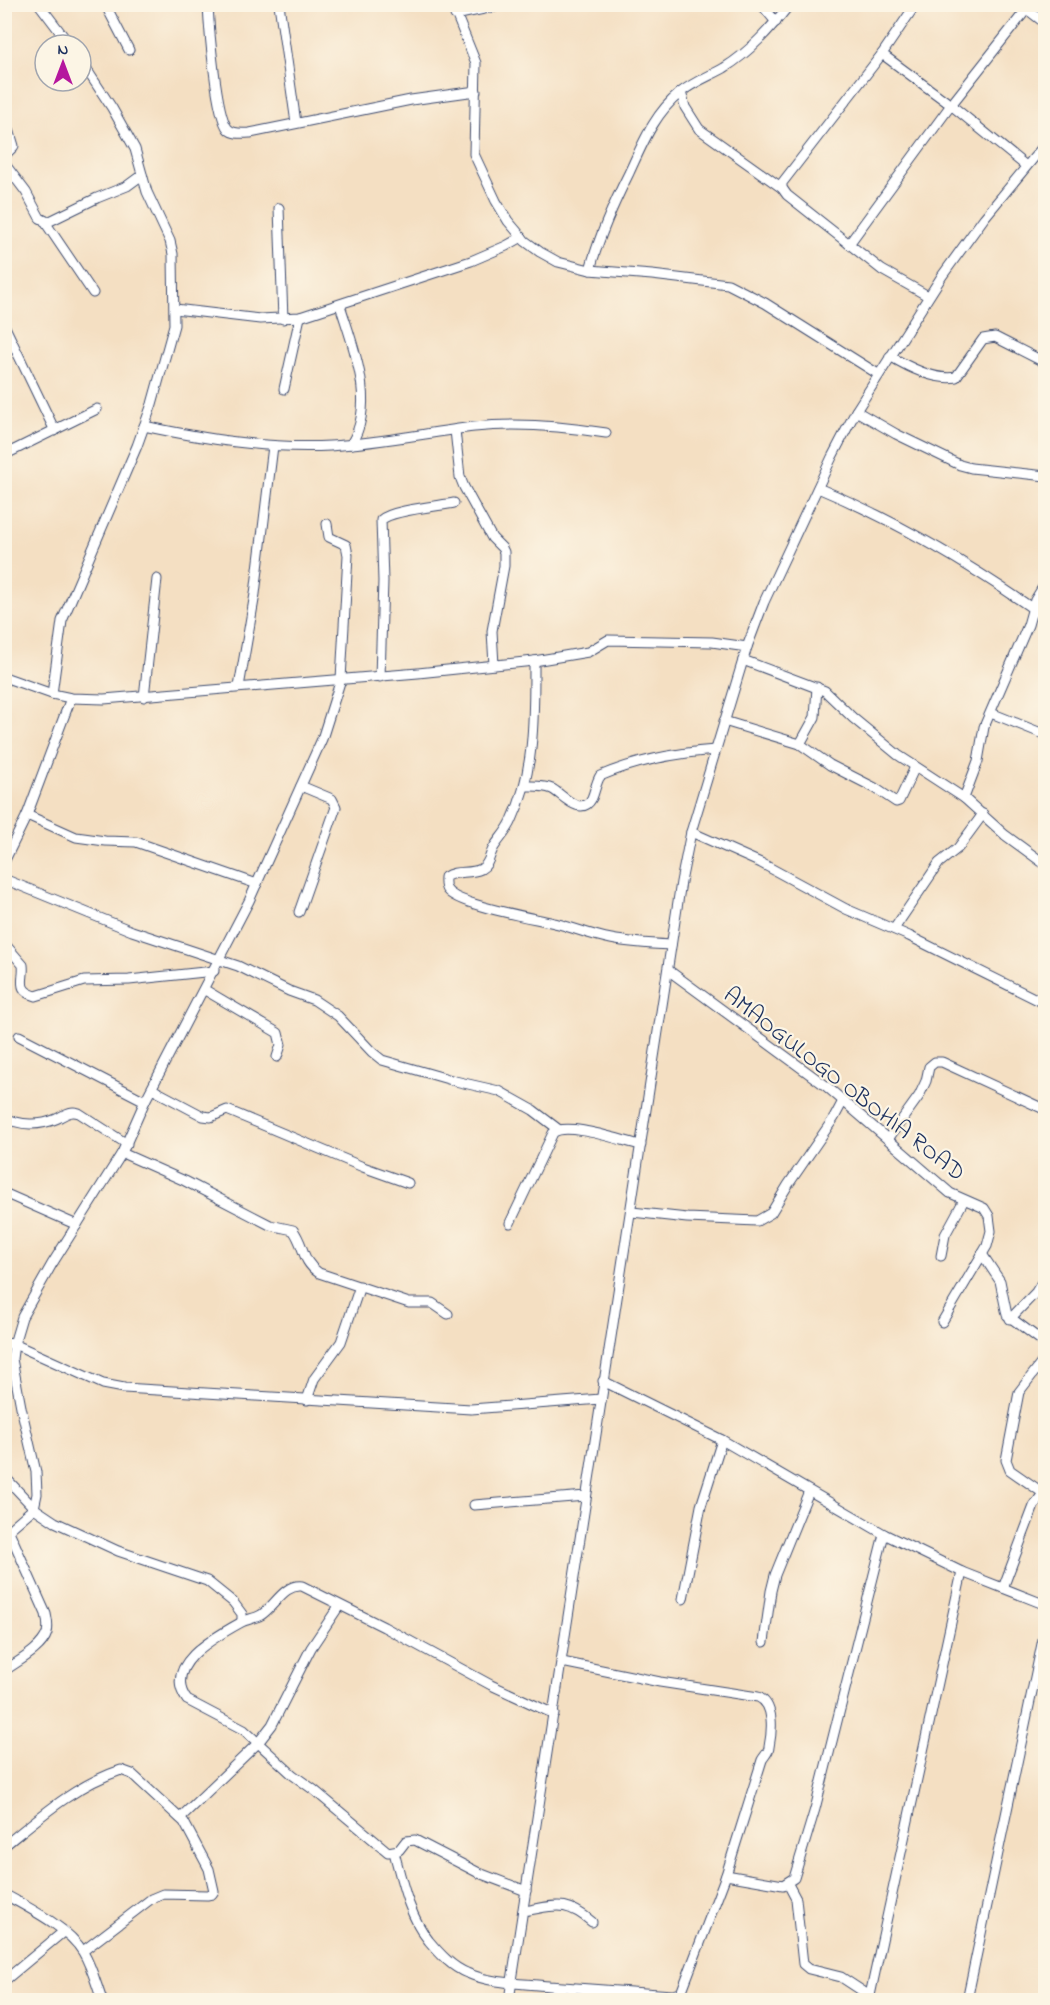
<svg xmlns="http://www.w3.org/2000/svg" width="1050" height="2005" font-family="'Indie Flower',sans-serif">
<rect width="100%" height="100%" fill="#fcf5e5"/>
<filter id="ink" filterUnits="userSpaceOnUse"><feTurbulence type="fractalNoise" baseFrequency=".0167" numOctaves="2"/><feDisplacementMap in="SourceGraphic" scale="12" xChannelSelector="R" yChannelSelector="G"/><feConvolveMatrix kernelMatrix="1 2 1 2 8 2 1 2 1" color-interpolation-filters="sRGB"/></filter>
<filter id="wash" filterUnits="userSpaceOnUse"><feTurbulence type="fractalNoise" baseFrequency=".008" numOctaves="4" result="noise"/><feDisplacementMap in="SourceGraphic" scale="24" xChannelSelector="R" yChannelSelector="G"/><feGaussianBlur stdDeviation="1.35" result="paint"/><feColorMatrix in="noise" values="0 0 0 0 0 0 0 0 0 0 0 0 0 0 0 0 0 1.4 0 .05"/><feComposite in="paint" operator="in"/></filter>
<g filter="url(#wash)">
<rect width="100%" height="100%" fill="#f4dfc2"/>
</g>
<g filter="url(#ink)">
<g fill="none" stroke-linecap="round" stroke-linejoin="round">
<g stroke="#3c496d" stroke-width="11">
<g id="minor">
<path d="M39 4 70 45"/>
<path d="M105 4 129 50"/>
<path d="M208 4C209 26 216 116 228 129 234 135 243 133 250 133L411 100 476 91"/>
<path d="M279 4 296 123"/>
<path d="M452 4 476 63 474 154 496 201 508 221 525 241 540 252 558 262 590 270 652 275 728 284 765 303 878 374"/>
<path d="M761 4 776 22"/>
<path d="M916 4 882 54 782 183V188L787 195 882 270 928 296"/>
<path d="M1020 4 1046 24"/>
<path d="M455 15 508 4"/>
<path d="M882 54 951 105 1026 166"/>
<path d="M681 92 685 107 699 129 782 188"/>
<path d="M4 113 14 146 4 156"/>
<path d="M4 163 26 192 40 218 48 222 97 198 127 186 142 175"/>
<path d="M279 208 283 319"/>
<path d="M45 222 93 293"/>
<path d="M849 244 951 105 1026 10"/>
<path d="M590 270C599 236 613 205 629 173 643 143 654 114 680 93 693 82 710 76 724 68 750 52 771 28 790 4"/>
<path d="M340 305C353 347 377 403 351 444"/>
<path d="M175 309 260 319 300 317 471 261 506 246 522 237"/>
<path d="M4 325 55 431"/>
<path d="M890 356C908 367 934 381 956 377L983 339 995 337 1046 363"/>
<path d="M284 389 300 317"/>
<path d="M856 411 896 434 960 465 971 468 1046 476"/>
<path d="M144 426C205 439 267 449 330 446 378 443 426 433 474 427 518 422 562 426 606 433"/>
<path d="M455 430 460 477 464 487 492 538 502 548 504 552V566L492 631 494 665"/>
<path d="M4 455 97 409"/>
<path d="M818 488C897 521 976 568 1046 618"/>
<path d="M743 660 825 691 853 718 898 755 964 798 1005 835 1046 865"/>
<path d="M534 661C534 714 535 771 512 820 508 830 500 838 494 847 489 855 490 864 481 869 469 875 456 869 445 877 445 881 444 886 447 890 458 906 541 919 562 925 579 930 594 936 611 939 631 943 651 944 671 945"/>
<path d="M4 677 52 694 71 698 104 699 418 673 534 661 588 652 608 640 712 642 747 647"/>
<path d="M380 677 383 581 381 520C391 510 439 506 454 503"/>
<path d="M239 687 255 594 273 446"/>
<path d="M52 694 62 621 137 446 152 404 174 325 173 254 170 241 147 192 135 149 112 108 81 61"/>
<path d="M144 697 157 579"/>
<path d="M991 713 1046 735"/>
<path d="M724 721 800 744 830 765 875 788 896 802 899 801 915 767"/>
<path d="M800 744 815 717 817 687"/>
<path d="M524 786C533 786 544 785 552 789 560 792 581 819 592 798 595 791 596 783 600 776 635 761 677 753 715 750"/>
<path d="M964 798 978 761 984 727 1028 625 1035 600 1046 582"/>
<path d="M27 815 76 837 105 841 136 842 257 884"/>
<path d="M691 832 761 863 846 909 909 936 1046 1004"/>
<path d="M4 862 27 815 71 698"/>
<path d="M4 879 132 931 238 966 289 991 314 1000 338 1016 372 1052 382 1060 455 1081 499 1091 533 1110 558 1129"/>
<path d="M299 912 336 807 332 799 301 786"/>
<path d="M894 929 939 863 958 848 983 814"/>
<path d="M4 943 23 965C25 979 15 990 36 996L84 981 129 980 214 971"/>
<path d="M668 970 826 1086 950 1193 984 1208 989 1216 991 1231 987 1246 942 1322"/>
<path d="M205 990 278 1033 281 1045 277 1057"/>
<path d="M19 1036 145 1101"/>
<path d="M152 1089 203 1116 211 1117 227 1110 363 1167 408 1183"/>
<path d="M4 1117C20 1126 40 1126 56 1119 65 1115 69 1110 79 1113L127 1144"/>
<path d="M888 1139 919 1096 926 1081 929 1067 935 1062H942L1046 1110"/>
<path d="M122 1153 185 1181 270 1225 293 1230C305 1246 301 1261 319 1273L409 1303H432L448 1314"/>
<path d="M4 1193 77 1225"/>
<path d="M632 1212 687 1218 757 1221 771 1213 788 1185 834 1118 843 1101"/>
<path d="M510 1223 553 1133C566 1121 622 1141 641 1145"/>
<path d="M982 1254 1000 1281 1007 1315 1046 1344"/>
<path d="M941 1256 945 1235 964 1200"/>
<path d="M1010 1319 1036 1292 1046 1276"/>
<path d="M4 1343 14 1344 103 1384 124 1388 471 1409 601 1399"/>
<path d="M603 1381 722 1440 884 1534 815 1809 794 1878 783 1885 726 1875"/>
<path d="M307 1400 314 1379 341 1342 360 1286"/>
<path d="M4 1476 34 1508 55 1522 118 1551 207 1581 233 1602 242 1614V1621"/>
<path d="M1043 1493 1010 1470 1006 1460 1019 1392 1046 1357"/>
<path d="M474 1505 586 1496"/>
<path d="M4 1534 34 1508 37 1494 36 1472 21 1407 12 1359 14 1344 22 1317 52 1264 122 1153 145 1101 249 901 322 739 341 679 348 555 346 545 329 537 327 524"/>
<path d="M884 1534 962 1572 1046 1605"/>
<path d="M1003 1588 1034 1506 1046 1489"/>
<path d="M683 1599 701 1506 722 1440"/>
<path d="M764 1642 771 1591 775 1575 809 1491"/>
<path d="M4 1671C18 1661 42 1649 47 1633 49 1626 47 1620 46 1614L9 1531"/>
<path d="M180 1818 258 1743 272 1725 311 1648 339 1606"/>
<path d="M4 1846C41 1816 76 1785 121 1770L132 1774 184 1822 209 1869 214 1891 212 1894 207 1895 163 1894 151 1899 83 1951"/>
<path d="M394 1852C402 1882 409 1916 429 1941 440 1954 452 1967 467 1973 492 1984 522 1983 549 1986 590 1989 631 1992 672 1995L681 1993 726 1875 762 1760C765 1755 769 1752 769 1747 772 1732 775 1704 758 1697L660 1682 562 1662"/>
<path d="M788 1884 796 1899 803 1964 809 1969 841 1977 870 1996"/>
<path d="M526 1891 479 1873 415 1840 406 1841 399 1850 388 1852 314 1790 293 1775 244 1730 187 1700C162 1666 213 1638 240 1623 246 1619 254 1619 261 1615 275 1606 284 1584 302 1586L384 1627 491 1685 554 1714"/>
<path d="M4 1894C29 1908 69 1928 83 1952 92 1967 96 1984 102 2000"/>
<path d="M523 1911C556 1906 565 1899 592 1922"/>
<path d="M4 1981 63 1932"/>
<path d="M509 2000 681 882 691 832 747 647 764 602 832 457 856 411 942 276 984 218 1046 143"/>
<path d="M869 2000 962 1572"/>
<path d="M967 2000 1046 1625"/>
</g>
</g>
<use href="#minor" stroke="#fff" stroke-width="9"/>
</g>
</g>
<g text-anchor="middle" stroke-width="4.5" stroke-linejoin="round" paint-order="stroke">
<g font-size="24" fill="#1b2f5e" stroke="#fcf5e5">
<text transform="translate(845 1083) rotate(38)" y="8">AMAOGULOGO OBOHIA ROAD</text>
</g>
</g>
<rect width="1050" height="2005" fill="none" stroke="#fcf5e5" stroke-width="24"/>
<g transform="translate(63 63)"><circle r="28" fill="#fcf5e5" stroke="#a2a6af" stroke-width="1.5"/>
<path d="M0-4.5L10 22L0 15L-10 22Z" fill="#b5179e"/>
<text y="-9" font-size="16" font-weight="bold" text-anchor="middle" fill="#1b2f5e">N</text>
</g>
</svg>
